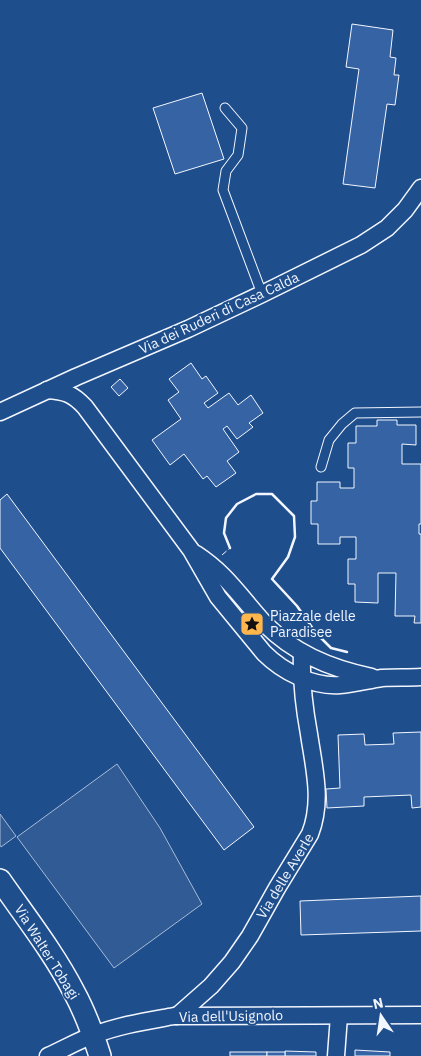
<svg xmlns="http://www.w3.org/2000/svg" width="421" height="1056" font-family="'IBM Plex Sans',sans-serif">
<rect width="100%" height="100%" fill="#1f4e8c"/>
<g fill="#305b95" stroke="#a8bbd7">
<path d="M117 764 160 828 202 904 114 968 17 837Z"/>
<path d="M0 814 16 836 1 847 0 845Z"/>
</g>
<g fill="#3563a3" stroke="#f2f6ff">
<path d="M352 24 393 30 390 57 396 58 394 75H399L395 105 387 104 375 188 343 184 359 69 346 67Z"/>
<path d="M202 93 224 159 175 174 153 108Z"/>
<path d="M191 363 202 379 206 376 218 393 204 403 208 408 229 393 238 405 251 395 263 413 249 423 253 427 237 439 227 426 223 429 239 452 227 461 236 473 216 487 207 476 203 479 184 454 170 465 152 440 181 419 168 400 179 392 169 379Z"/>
<path d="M120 379 128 388 119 396 111 387Z"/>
<path d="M377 420H397V425H416V445L402 444V464H421V524H419V534H421V623H414L415 616H395L396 573H378V603L355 602V584H348V559H356V537H340V544H318V524H311V501H317V482H340V488H354V468H348V443H356V426H377Z"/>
<path d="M7 494 254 827 224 850 0 548V500Z"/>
<path d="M421 732V807L412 808 411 795 364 797V806L327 808 326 789 340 788 338 735 364 734 365 745 394 744 393 733Z"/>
<path d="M421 896V931L301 935 300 901Z"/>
<path d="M355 1050 390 1052V1056H355Z"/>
<path d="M285 1051 316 1052V1056H285Z"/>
<rect x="230" y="1052" width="37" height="4"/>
<rect x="267" y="1052" width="18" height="4"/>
</g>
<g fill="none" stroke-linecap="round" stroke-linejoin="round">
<g stroke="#f2f6ff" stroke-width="11">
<g id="service">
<path d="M225 108 242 128 238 155 226 171 223 190 262 294"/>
<path d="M321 467 329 440 342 424 355 413 421 412"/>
</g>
</g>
<g stroke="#f2f6ff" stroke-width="19">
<g id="minor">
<path d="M47 390C65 391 73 394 85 407L191 550 218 597 264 653C283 672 313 687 340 685 355 684 368 680 382 678 395 677 408 678 421 677"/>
<path d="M0 412 76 377 188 329 262 294 361 245 387 228 405 210 421 188"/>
<path d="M196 554C205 560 214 567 223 576 238 591 251 609 266 625 295 654 332 669 372 677"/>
<path d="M177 1016 211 986 232 962 250 936 277 888 310 834C323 801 314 768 309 734 304 707 301 680 302 653"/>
<path d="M48 1056C64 1049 79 1040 94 1035 120 1025 147 1021 174 1016L421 1015"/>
<path d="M336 1056 339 1016"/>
</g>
</g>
<g stroke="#f2f6ff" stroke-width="24">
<path id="tertiary" d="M0 880C25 916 54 953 74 992 85 1012 93 1034 100 1056"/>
</g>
<use href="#service" stroke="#1f4e8c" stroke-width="9"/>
<use href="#minor" stroke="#1f4e8c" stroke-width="16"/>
<use href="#tertiary" stroke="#1f4e8c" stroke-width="21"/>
<path stroke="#f2f6ff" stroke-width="1" stroke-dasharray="6 2.5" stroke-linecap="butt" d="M222 555 230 548"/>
<path stroke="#f2f6ff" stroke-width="2.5" d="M230 548 224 533 226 518 237 504 256 494H272L294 516 295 537 288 557 272 579 297 606 316 633 331 648 347 652"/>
</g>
<defs>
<g id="sight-square" transform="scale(1.25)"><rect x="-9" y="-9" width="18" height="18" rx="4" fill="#ffb74d" stroke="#1f4e8c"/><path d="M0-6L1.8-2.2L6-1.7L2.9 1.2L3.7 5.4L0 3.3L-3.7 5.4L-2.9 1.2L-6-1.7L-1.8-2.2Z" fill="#111"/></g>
</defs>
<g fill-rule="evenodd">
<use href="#sight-square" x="252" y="624"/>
</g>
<g text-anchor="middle" stroke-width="4" stroke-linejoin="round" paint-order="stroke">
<g font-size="14" fill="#f2f6ff" stroke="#1f4e8c">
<text transform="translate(219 313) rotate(-25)" y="5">Via dei Ruderi di Casa Calda</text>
<text transform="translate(285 876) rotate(-59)" y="5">Via delle Averle</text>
<text transform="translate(47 952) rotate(58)" y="5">Via Walter Tobagi</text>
<text transform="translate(231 1016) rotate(-1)" y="5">Via dell'Usignolo</text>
</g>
<g font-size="14" fill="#f2f6ff" stroke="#1f4e8c" text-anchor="start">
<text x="270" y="621">Piazzale delle<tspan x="270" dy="16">Paradisee</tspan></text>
</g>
</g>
<g transform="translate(381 1016) rotate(347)" stroke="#1f4e8c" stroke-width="4" paint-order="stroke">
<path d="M0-4L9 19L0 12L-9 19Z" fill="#f2f6ff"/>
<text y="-8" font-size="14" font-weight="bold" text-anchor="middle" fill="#f2f6ff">N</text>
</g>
</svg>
